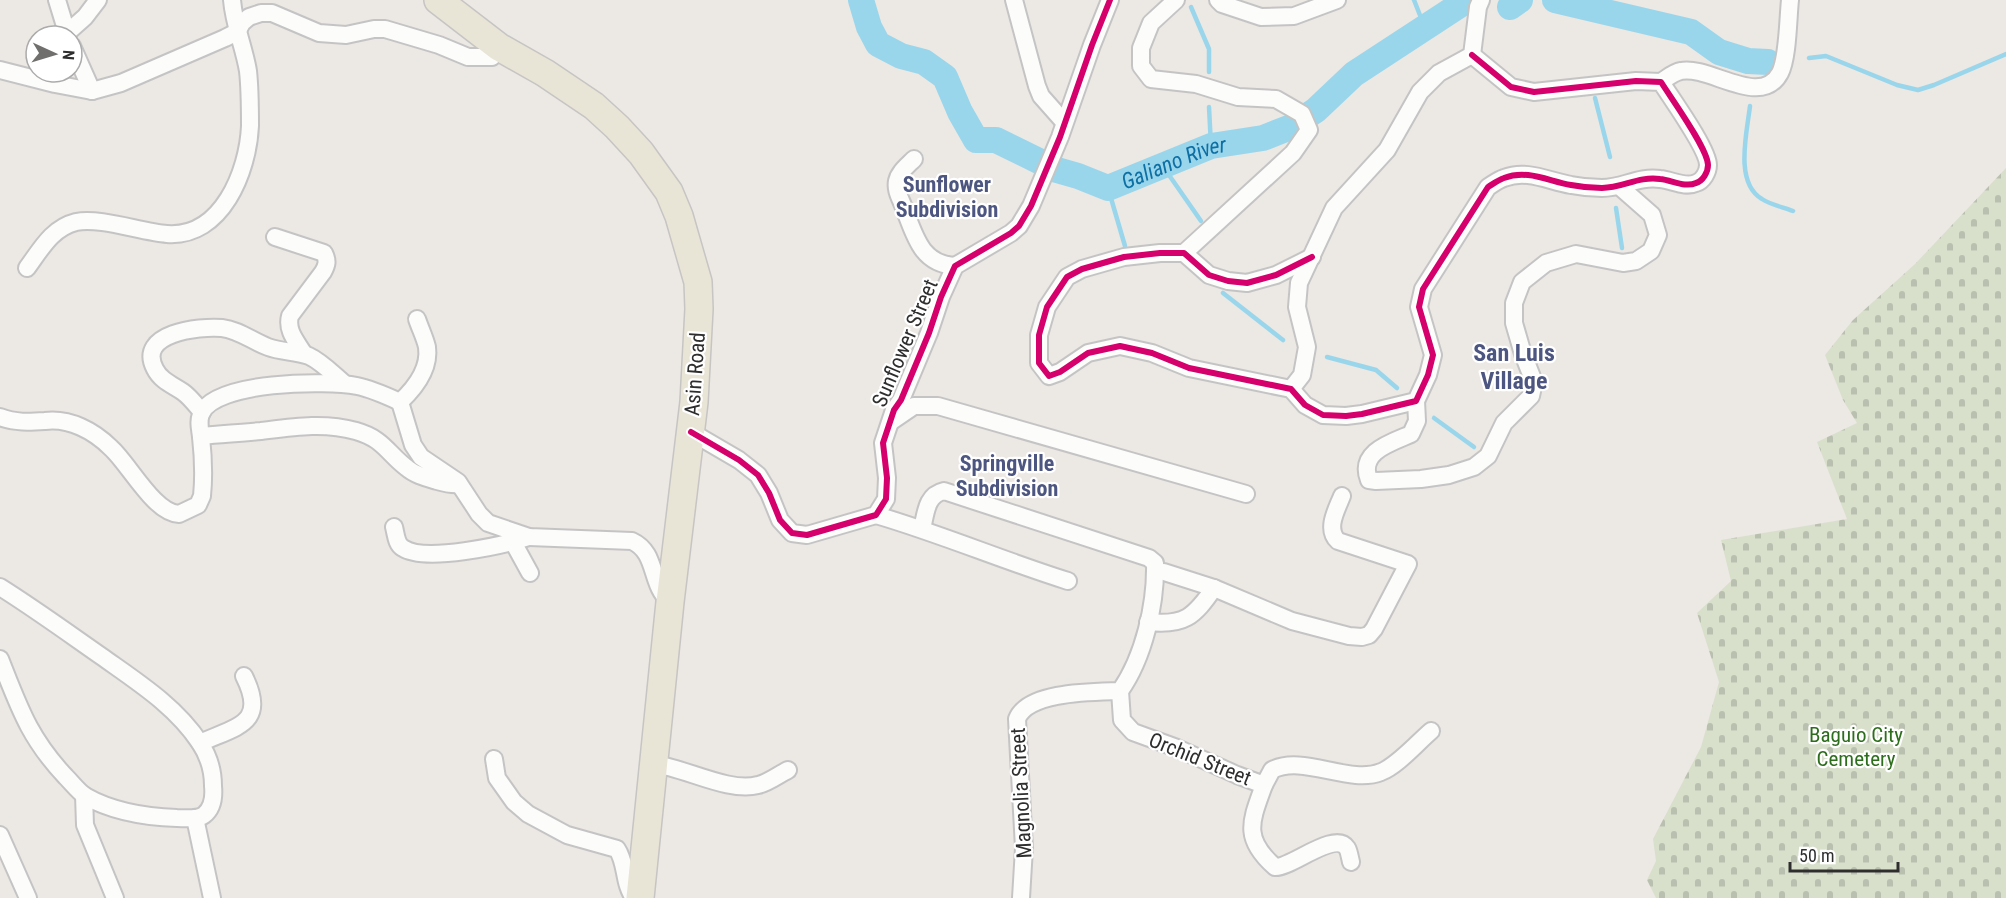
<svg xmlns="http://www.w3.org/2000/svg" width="2006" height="898" font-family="'Roboto Condensed',sans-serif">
<defs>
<pattern id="cemetery-stones" width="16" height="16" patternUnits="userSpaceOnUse" patternTransform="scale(1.5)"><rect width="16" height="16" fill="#d8e0cc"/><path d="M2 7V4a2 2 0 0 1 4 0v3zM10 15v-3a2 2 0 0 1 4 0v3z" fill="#bac0b0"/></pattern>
</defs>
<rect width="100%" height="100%" fill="#ece8e4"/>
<path fill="url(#cemetery-stones)" d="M2006 168V898H1656L1647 880 1656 861 1653 839 1701 747 1719 682 1697 613 1731 581 1721 540 1847 519 1817 442 1857 423 1843 400 1825 355 1853 320 1915 264Z"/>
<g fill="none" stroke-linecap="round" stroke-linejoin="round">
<g stroke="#99d6ec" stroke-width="4.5">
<path d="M1414 0 1425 28"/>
<path d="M1579 6 1586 0"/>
<path d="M1191 7 1209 49V72"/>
<path d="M1809 58 1826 56 1897 85 1918 90 1934 85 2006 54"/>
<path d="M1595 98 1610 157"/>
<path d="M1750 106C1747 132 1734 183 1762 199 1771 205 1783 207 1793 211"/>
<path d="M1209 107 1211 146"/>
<path d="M1162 165 1201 221"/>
<path d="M1108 188 1125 246"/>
<path d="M1616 208 1622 248"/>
<path d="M1223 293 1283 340"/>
<path d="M1327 357 1376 370 1397 388"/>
<path d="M1434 418 1474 447"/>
</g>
<g stroke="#99d6ec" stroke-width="26">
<path id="s1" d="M861 0 869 27 878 44 901 56 924 62 945 77 960 112 976 140H996L1057 170 1078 176 1108 188 1211 146 1263 138 1291 127 1316 110 1354 74 1461 4"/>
<path d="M1555 0 1691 32 1719 52 1748 61 1768 62"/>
<path d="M1510 7 1520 0"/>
</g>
<g stroke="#c5c4c5" stroke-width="20">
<g id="street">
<path d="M57 0 68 36"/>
<path d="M1014 0 1037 86 1041 96 1064 122"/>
<path d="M1176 0 1151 23 1141 48V66L1151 79 1196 84 1238 97 1276 99 1302 114 1309 130 1293 153 1184 253"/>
<path d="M1218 0 1222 4 1261 17 1294 16 1337 0"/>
<path d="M67 33 85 17 98 0"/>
<path d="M72 46 92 91"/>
<path d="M0 70 55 84 92 91 121 83 225 38 237 32 242 23 249 17 261 13H272L319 33 346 35 374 29H385L439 45 468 57H492L499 47"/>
<path d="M1661 82C1667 78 1674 72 1681 71 1709 65 1761 109 1780 73 1788 58 1788 18 1790 0"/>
<path d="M914 159C907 166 899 172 897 181 895 191 901 199 904 208 915 236 921 264 955 266"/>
<path d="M275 237 324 253C328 261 327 265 323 272L290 316C286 331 297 342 304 354"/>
<path d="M1312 257 1276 275 1247 283 1228 281 1209 275 1184 253H1160L1124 257 1082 269 1067 277 1047 307 1039 335V363L1049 376 1060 372 1088 353 1120 346 1152 353 1189 368 1291 389 1305 405 1323 415 1346 416 1362 414 1416 401 1428 375 1433 355 1419 307 1423 289 1488 187C1493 184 1498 180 1504 178 1527 169 1548 181 1571 185 1581 187 1592 188 1602 188 1623 188 1638 176 1660 179 1672 180 1685 188 1696 183 1703 181 1708 172 1708 165 1708 149 1671 98 1661 82L1636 81 1534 92 1511 87 1472 55"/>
<path d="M27 268C41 249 52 228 76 222 100 217 141 232 167 234 222 238 248 171 250 126 250 108 250 89 248 71 244 47 234 25 232 0"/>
<path d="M1291 389 1302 375 1307 347 1297 307 1299 283 1334 208 1387 150 1420 92 1439 73 1472 55 1478 7 1481 0"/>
<path d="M1416 401 1417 421 1411 434C1390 443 1358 452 1369 480L1376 481 1421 479 1449 475 1474 467 1488 456 1504 423 1531 396 1534 382 1523 354 1514 323V303L1522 282 1546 263 1576 254 1623 263 1636 261 1651 251 1658 235 1652 215 1619 186"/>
<path d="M400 402 413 445 421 457 458 482 479 514 488 523 529 537 632 541C658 553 649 584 670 602"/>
<path d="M400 402C415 388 430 368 427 347 425 338 420 328 417 319"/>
<path d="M202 412C196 405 190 397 183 392 173 385 161 381 155 369 136 333 199 326 222 328 239 330 252 341 268 347 281 352 296 351 309 356 322 362 334 375 345 384"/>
<path d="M0 417C15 423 30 422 45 421 70 418 94 431 111 448 129 464 154 513 179 514L198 505 202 496C204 477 203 455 201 437 200 428 198 422 201 414 214 381 327 380 357 386 372 389 387 396 400 402"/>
<path d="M892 421 914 406H938L1246 494"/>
<path d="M691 432 739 460 758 475 769 493 780 520 792 533 807 535 876 515 886 499 887 478 883 443 894 410 901 400 929 333 941 297 955 266 1011 233 1019 226 1031 206 1060 137 1092 45 1110 0"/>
<path d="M201 436C221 434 241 433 261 431 293 427 324 422 356 431 384 439 387 453 407 468 415 475 427 478 437 481 444 483 451 485 459 484"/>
<path d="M876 515C941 534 1004 561 1068 581"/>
<path d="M394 527C396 534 396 544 403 548 425 563 504 545 529 537"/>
<path d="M922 529C926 513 926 495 944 491L1149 558 1155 563C1156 604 1144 657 1120 691 1094 692 1028 691 1017 719L1024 848 1021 898"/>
<path d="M513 542 530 573"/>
<path d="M1164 572 1214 588 1292 621 1349 636 1362 637 1369 635 1374 629 1408 564 1338 541C1325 529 1337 509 1342 496"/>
<path d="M0 587C35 609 68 633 101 656 136 681 176 706 200 743 208 755 213 771 213 786 214 796 213 808 204 815 197 820 185 818 177 818 146 817 113 812 85 796 78 791 72 783 66 777 29 738 19 707 0 659"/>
<path d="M1148 622C1184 626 1194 617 1214 588"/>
<path d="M1120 691 1122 720 1133 732 1177 748 1237 775 1264 785 1272 770C1303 754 1349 785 1381 772 1397 766 1417 743 1431 731"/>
<path d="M200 743C237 726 268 724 244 676"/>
<path d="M494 759 497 778 514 802 528 814 567 835 617 849C627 864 623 883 634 898"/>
<path d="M653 764C684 767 728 793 758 785 768 783 778 775 788 770"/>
<path d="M1264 785C1251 821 1242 838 1275 867 1291 868 1335 830 1347 848 1349 851 1350 858 1351 862"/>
<path d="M84 795 85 825 115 898"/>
<path d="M195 818 212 898"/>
<path d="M0 835 28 898"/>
</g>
</g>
<g stroke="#c6c5c4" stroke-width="30">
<path id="primary" d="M438 0 499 47 545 73 594 106 617 127 641 153 669 192 679 216 698 282 699 309 694 402 670 602 640 898"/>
</g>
<use href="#street" stroke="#fcfcfb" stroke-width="16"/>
<use href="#primary" stroke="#e8e4d6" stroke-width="27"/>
<g stroke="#fff" stroke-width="10">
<g id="cycleway">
<path d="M1312 257 1276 275 1247 283 1228 281 1209 275 1184 253H1160L1124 257 1082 269 1067 277 1047 307 1039 335V363L1049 376 1060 372 1088 353 1120 346 1152 353 1189 368 1291 389 1305 405 1323 415 1346 416 1362 414 1416 401 1428 375 1433 355 1419 307 1423 289 1488 187C1493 184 1498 180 1504 178 1527 169 1548 181 1571 185 1581 187 1592 188 1602 188 1623 188 1638 176 1660 179 1672 180 1685 188 1696 183 1703 181 1708 172 1708 165 1708 149 1671 98 1661 82L1636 81 1534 92 1511 87 1472 55"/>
<path d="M691 432 739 460 758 475 769 493 780 520 792 533 807 535 876 515 886 499 887 478 883 443 894 410 901 400 929 333 941 297 955 266 1011 233 1019 226 1031 206 1060 137 1092 45 1110 0"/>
</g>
</g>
<use href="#cycleway" stroke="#d6006c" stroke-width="6"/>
</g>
<g text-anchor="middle" stroke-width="4.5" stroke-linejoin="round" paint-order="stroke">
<g font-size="21" fill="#2e2e2e" stroke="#fff">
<text transform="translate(905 343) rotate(-67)" y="7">Sunflower Street</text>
<text transform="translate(695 374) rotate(-86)" y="7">Asin Road</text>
<text transform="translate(1200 759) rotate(22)" y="7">Orchid Street</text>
<text transform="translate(1021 793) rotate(-93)" y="7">Magnolia Street</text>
</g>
<g font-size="21" fill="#2c6e1b" stroke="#fff">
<text x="1856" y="742">Baguio City<tspan x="1856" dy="24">Cemetery</tspan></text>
</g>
<g font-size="22" font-style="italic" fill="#0d6fa3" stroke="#fff">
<text dy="8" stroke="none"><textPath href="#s1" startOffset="406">Galiano River</textPath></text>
</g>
<g font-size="22" font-weight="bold" fill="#4d5680" stroke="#fff">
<text x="947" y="192">Sunflower<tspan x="947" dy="25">Subdivision</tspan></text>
<text x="1007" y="471">Springville<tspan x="1007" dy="25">Subdivision</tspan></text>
</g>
<g font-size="24" font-weight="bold" fill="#4d5680" stroke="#fff">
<text x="1514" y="361">San Luis<tspan x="1514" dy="28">Village</tspan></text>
</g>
</g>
<g transform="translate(54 54) rotate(94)"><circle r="28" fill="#ffffff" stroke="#ababab" stroke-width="1.5"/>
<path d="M0-4.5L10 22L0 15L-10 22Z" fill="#706f6e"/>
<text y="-9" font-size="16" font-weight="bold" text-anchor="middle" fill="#2e2e2e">N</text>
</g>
<path d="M1790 862v9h108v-9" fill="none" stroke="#2e2e2e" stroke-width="3"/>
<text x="1799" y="862" font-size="18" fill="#2e2e2e" stroke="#ffffff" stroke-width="4.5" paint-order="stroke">50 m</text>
</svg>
